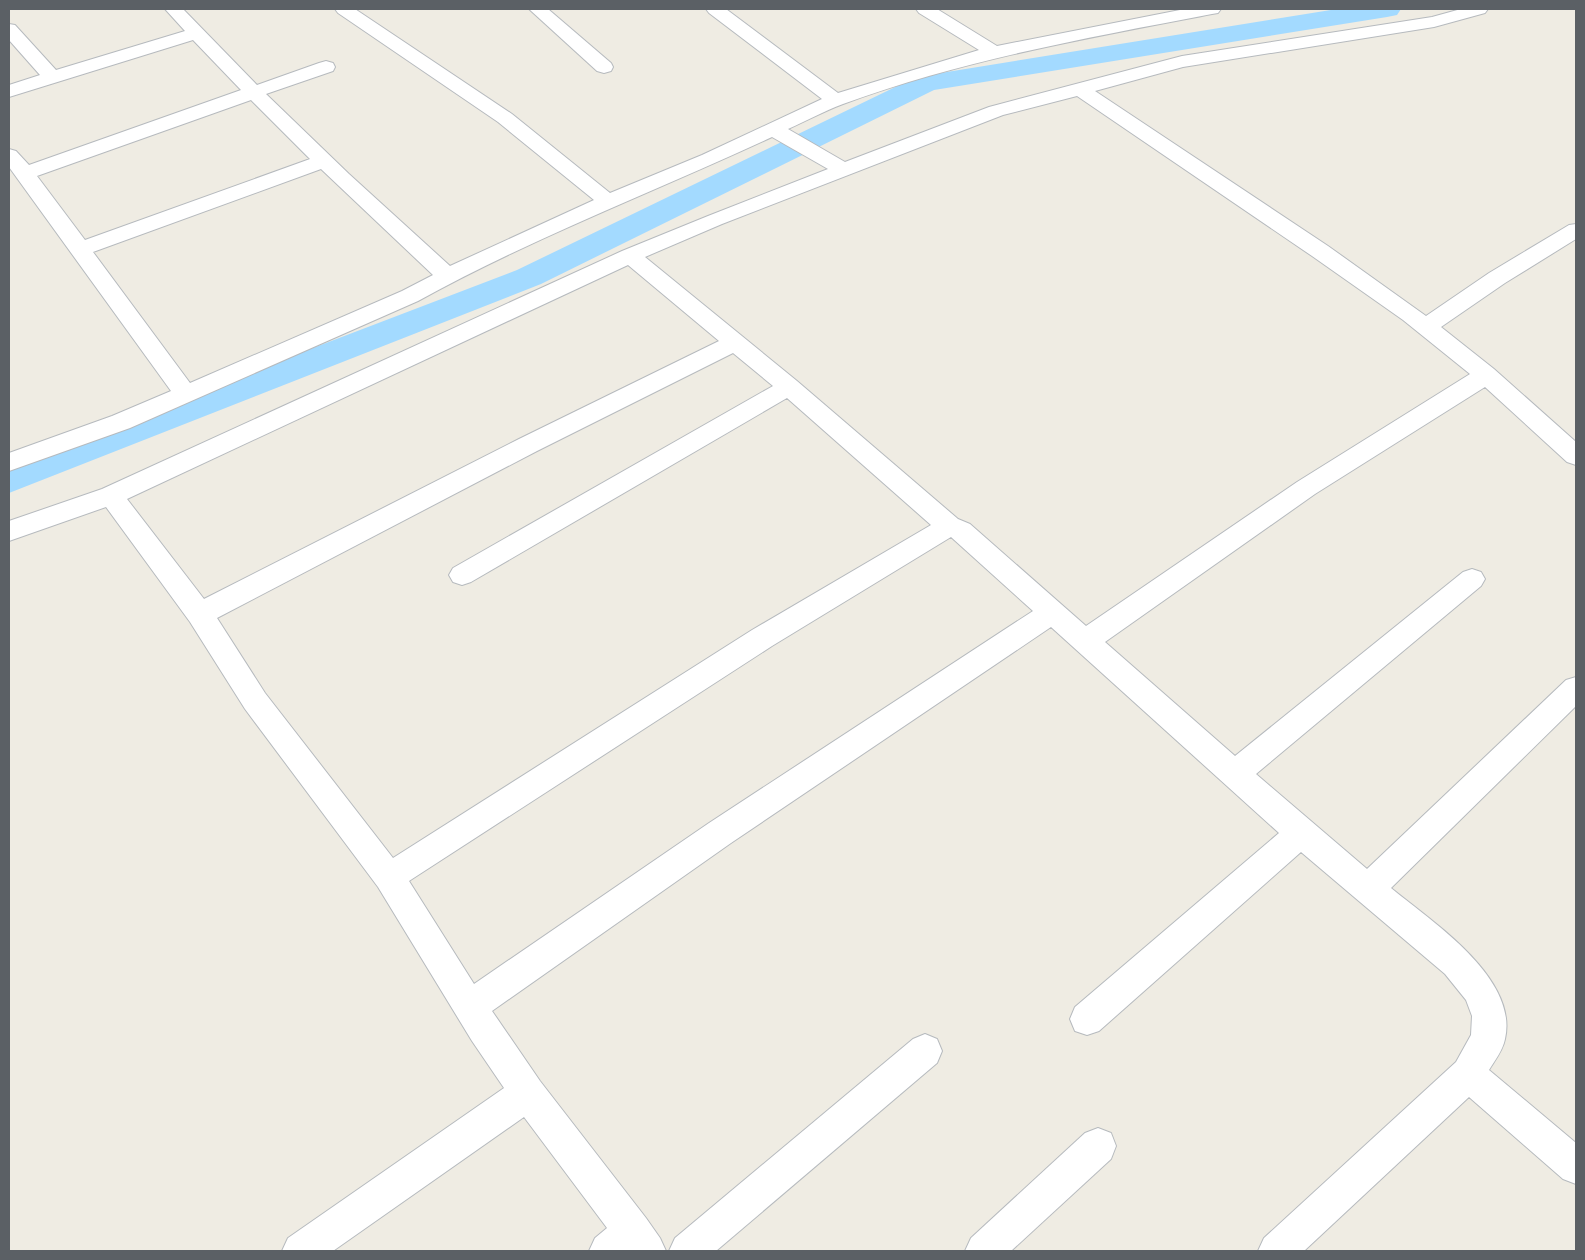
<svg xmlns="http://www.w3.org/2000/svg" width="1585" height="1260" font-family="Barlow,sans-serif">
<rect width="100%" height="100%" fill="#efece3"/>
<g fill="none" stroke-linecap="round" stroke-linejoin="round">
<path fill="#a3daff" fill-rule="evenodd" d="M1337 9H1401L1397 15 1387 17 934 90 541 284 9 493V464L517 270 916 77Z"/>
<g stroke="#b6babe" stroke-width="2">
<g id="minor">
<path d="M165 9H183L257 85 319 63 326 61 333 63 335 67 333 71 266 94 349 174 450 266 594 200 498 122 338 13 335 9H355L512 114 610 193 702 155 822 99 709 13 706 9H726L838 93 979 50 919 13 916 9H937L997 46 1185 9H1221L1218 13 1212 14C1087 38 962 60 843 104 824 111 806 121 788 129L845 162 989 107 1182 56 1432 17 1461 9H1488L1485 13 1434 27 1183 67 1095 91 1328 246 1426 316 1489 273 1569 225 1576 224V239L1505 283 1441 327 1494 369 1576 442V465L1567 462 1485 387 1315 494 1105 642 1235 756 1463 572 1472 569 1481 572 1485 579 1481 586 1256 774 1367 869 1566 680 1576 677V706L1391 888C1431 921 1519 978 1505 1039 1503 1050 1495 1060 1489 1070L1576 1143V1184L1563 1179 1469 1097 1304 1251H1258L1264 1238 1456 1062 1471 1035 1472 1016 1466 1000 1445 974 1301 852 1099 1031 1087 1035 1075 1031 1070 1019 1075 1007 1279 833 1051 627 731 843 492 1011 540 1081 646 1218 660 1238 666 1251H589L595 1238 607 1228 524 1117 333 1251H282L288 1238 504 1088 472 1041 378 887 245 709 190 622 106 507 9 541V521L102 489 622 251 708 216 828 169 772 137C654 192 532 238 418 301L130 428 9 471V453L112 416 171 391 9 167V149L16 151 29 165 241 90 193 40 9 97V85L40 75 9 40V24L15 25 56 70 185 31ZM1077 96 1312 256 1403 320 1470 374 1297 482 1086 626 970 524 958 519 797 381 645 257 722 224 1003 115ZM251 100 310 159 85 240 37 176ZM321 169 433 275 402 291 190 383 93 252ZM628 265 719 341 519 439 204 599 127 499ZM733 353 773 386 453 568 449 575 453 582 462 585 471 582 787 398 931 525 752 630 393 858 265 693 217 618 537 451ZM951 537 1033 611 709 823 474 984 409 881 772 646Z"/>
<path d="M529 9H548L611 63 613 67 611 71 604 73 597 71Z"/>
<path d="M925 1034 937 1039 942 1051 937 1063 716 1251H669L675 1238 913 1039Z"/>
<path d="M1098 1128 1111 1133 1116 1146 1111 1159 1011 1251H965L971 1238 1085 1133Z"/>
</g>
</g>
<use href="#minor" fill="#fff" fill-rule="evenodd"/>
</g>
<rect width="1585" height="1260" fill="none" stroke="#5b6065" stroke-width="20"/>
</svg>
